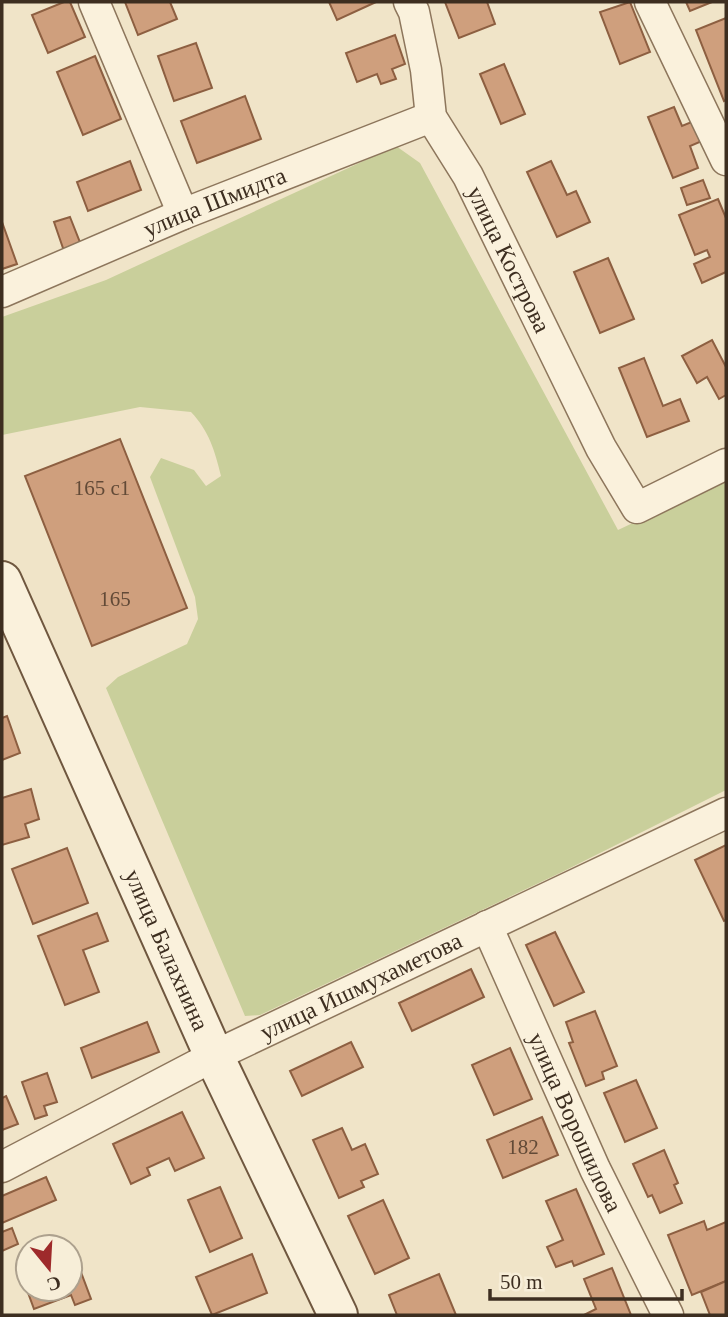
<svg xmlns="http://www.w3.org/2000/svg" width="728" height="1317" font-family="Georgia,serif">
<rect width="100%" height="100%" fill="#f0e4c8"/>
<path fill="#c9cf9b" d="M396 146 420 163 618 530 726 479V790L560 873 260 1015 245 1016 106 688 118 677 187 644 198 619 195 597 150 477 161 458 194 470 206 486 221 476C215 451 209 431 191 412L140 407 2 435V317L106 280Z"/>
<g fill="#cf9f7d" stroke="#8d5f41" stroke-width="2">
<path d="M64 2H70L85 37 48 53 32 15Z"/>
<path d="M125 2H170L177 19 138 35Z"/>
<path d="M329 2H376L337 20Z"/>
<path d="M445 2H487L495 24 459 38Z"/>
<path d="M630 2 650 52 620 64 600 12Z"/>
<path d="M686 2H712L690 11Z"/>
<path d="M726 18V100L724 101 696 30Z"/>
<path d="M395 35 405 64 392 69 396 79 381 84 377 74 357 82 346 53Z"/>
<path d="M196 43 212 88 174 101 158 56Z"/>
<path d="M95 56 121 119 83 135 57 72Z"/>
<path d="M504 64 525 114 501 124 480 74Z"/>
<path d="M245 96 261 139 197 163 181 121Z"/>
<path d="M674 107 682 126 694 121 702 141 690 146 698 168 673 178 648 117Z"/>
<path d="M130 161 141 190 88 211 77 182Z"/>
<path d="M551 161 567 195 576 191 590 222 557 237 527 172Z"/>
<path d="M703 180 710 198 687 205 681 188Z"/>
<path d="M718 199 726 218V272L702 283 694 264 710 257 707 250 695 255 679 215Z"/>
<path d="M70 217 81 245 64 251 54 222Z"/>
<path d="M2 222 17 264 2 269Z"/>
<path d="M608 258 634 319 600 333 574 272Z"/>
<path d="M712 340 726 367V395L719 399 707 377 697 383 682 356Z"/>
<path d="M644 358 663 406 680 399 689 421 647 437 619 368Z"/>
<path d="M120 439 187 608 92 646 25 476Z"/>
<path d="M7 716 20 753 2 760V718Z"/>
<path d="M31 789 39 819 25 824 29 837 2 845V798Z"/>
<path d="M726 845V920L724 921 695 860Z"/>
<path d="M67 848 88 903 33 924 12 869Z"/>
<path d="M97 913 108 941 83 950 99 992 65 1005 38 936Z"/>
<path d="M555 932 584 992 554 1006 526 945Z"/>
<path d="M471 969 484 997 412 1031 399 1003Z"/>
<path d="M595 1011 617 1066 602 1072 604 1079 586 1086 569 1043 573 1042 566 1022Z"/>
<path d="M147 1022 159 1052 92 1078 81 1048Z"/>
<path d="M351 1042 363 1067 302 1096 290 1071Z"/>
<path d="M510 1048 532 1099 494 1115 472 1065Z"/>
<path d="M47 1073 57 1102 44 1106 47 1115 35 1119 22 1082Z"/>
<path d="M636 1080 657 1128 625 1142 604 1093Z"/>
<path d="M6 1096 18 1124 2 1130V1098Z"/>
<path d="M182 1112 204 1158 175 1171 169 1158 147 1168 150 1175 131 1184 113 1144Z"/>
<path d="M542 1117 558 1155 503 1178 487 1140Z"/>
<path d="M342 1128 352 1150 365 1144 378 1174 361 1181 364 1187 339 1198 313 1140Z"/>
<path d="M664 1150 678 1183 674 1185 682 1203 660 1213 652 1195 648 1197 633 1164Z"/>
<path d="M46 1177 56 1200 2 1223V1196Z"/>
<path d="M220 1187 242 1238 210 1252 188 1200Z"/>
<path d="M576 1189 604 1254 574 1266 572 1261 556 1267 547 1247 563 1240 546 1201Z"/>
<path d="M383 1200 409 1258 375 1274 348 1216Z"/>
<path d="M704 1221 707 1230 726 1222V1281L692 1295 668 1235Z"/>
<path d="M12 1228 18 1244 2 1251V1232Z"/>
<path d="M252 1254 267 1293 212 1315 196 1277Z"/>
<path d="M76 1259 91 1299 75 1305 71 1295 34 1309 23 1279 28 1277V1289H70V1262Z"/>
<path d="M612 1268 631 1315H584L596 1309 584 1279Z"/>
<path d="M439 1274 456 1315H397L389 1295Z"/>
<path d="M726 1281V1315H710L701 1292Z"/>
</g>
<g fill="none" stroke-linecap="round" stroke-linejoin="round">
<g stroke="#8d765c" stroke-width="33">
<g id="street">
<path d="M94 2 183 214"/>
<path id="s1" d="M409 2 414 12 426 70 431 117 468 176 601 448 637 508 726 464"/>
<path d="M650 2 726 160"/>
<path id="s2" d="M2 292 183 214 431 117"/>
<path id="s3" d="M487 926 595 1169 668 1315"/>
<path id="s4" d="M2 1167 214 1056 726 813"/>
</g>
</g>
<g stroke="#6f573f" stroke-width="42">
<g id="secondary">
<path id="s5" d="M2 581 214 1056 338 1315"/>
</g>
</g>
<use href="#street" stroke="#faf1dc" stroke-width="30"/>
<use href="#secondary" stroke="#faf1dc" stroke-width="38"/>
</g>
<g text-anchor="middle" stroke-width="5" stroke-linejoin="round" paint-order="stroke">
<g font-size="21" fill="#624a37">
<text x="102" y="495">165 с1</text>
<text x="115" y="606">165</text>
<text x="523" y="1154">182</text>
</g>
<g font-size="24" fill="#3d2e20" stroke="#f7eed8">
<text dy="8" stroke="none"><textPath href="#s2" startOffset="231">улица Шмидта</textPath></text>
<text dy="8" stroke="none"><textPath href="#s1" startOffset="280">улица Кострова</textPath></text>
<text dy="8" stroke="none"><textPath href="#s5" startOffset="404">улица Балахнина</textPath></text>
<text dy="8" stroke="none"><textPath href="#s4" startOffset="402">улица Ишмухаметова</textPath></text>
<text dy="8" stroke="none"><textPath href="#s3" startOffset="215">улица Ворошилова</textPath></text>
</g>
</g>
<rect width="728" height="1317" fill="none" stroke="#3d2e20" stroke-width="7"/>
<g transform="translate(49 1268) rotate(162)"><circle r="33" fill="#f7eed8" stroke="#ada18e" stroke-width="2"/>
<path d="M0-5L12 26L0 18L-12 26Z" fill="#9e2a2b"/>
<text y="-10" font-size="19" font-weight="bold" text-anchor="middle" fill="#3d2e20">С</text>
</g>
<path d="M490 1289v10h192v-10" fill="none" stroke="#3d2e20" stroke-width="3.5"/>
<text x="500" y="1289" font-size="21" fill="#3d2e20" stroke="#f7eed8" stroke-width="5" paint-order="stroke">50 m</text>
</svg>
